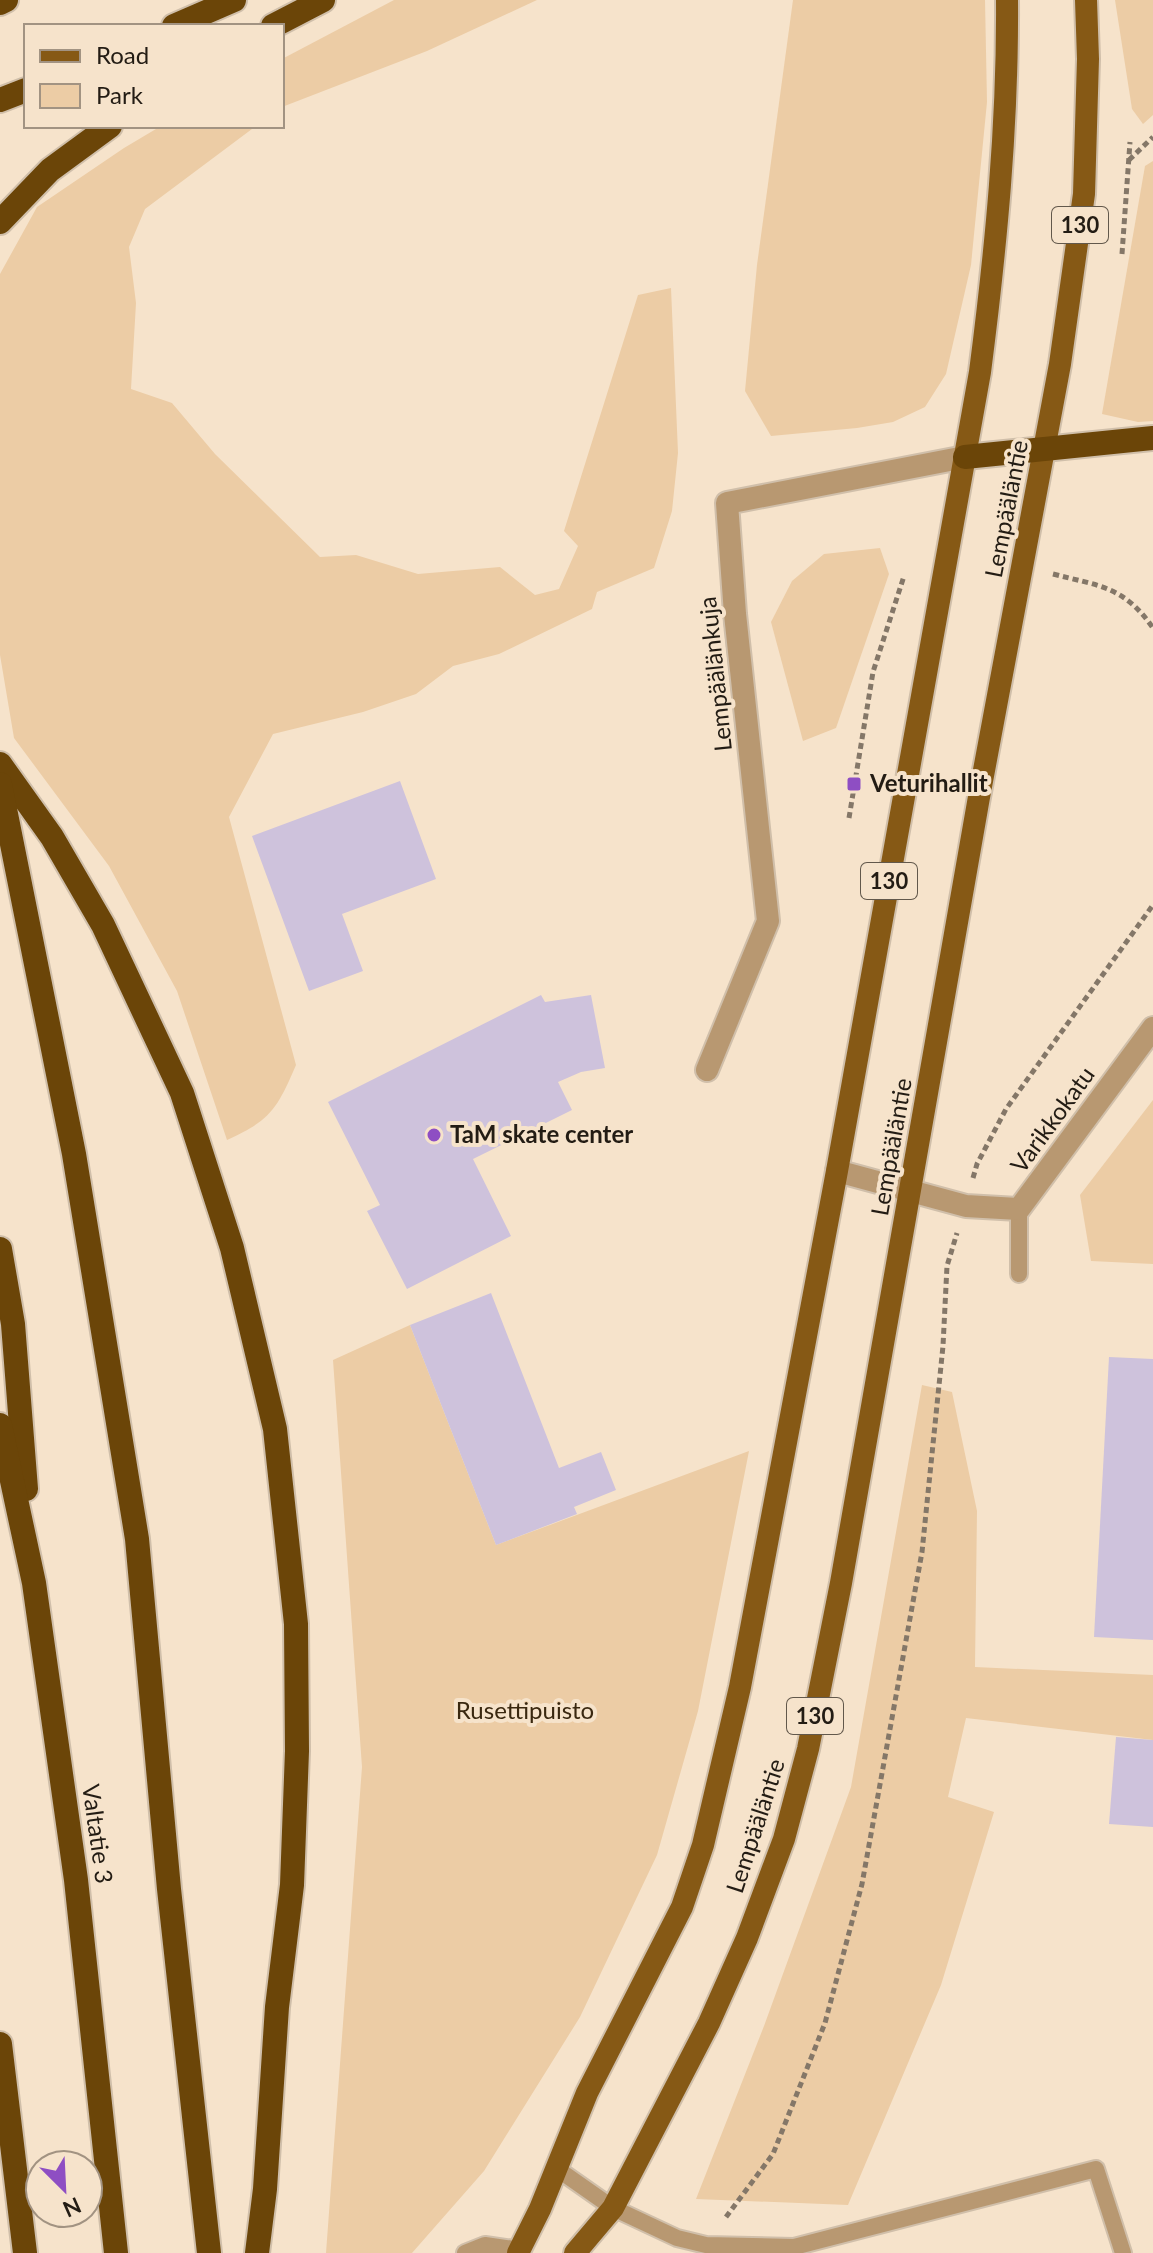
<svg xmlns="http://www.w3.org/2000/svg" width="1153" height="2253" font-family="Lato,sans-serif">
<rect width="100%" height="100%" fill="#f6e3cb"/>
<g fill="#eccca5">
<path d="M394 0H537L427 51 282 107V59Z"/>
<path d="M793 0H985L987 102 971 265 946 374 925 407 893 422 857 428 771 436 745 391 757 265Z"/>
<path d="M1115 0H1153V115L1143 124 1132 109Z"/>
<path d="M161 126H256L145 209 129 247 136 303 131 389 172 403 215 454 320 557 356 555 418 574 500 567 535 595 559 589 578 546 564 531 638 295 671 288 678 453 672 511 654 568 597 592 592 609 499 654 453 666 416 694 363 712 273 734 229 817 296 1065C277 1109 271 1120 227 1140L177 991 109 866 14 738 0 655V274L37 207 124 148Z"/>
<path d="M1153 161V421L1138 422 1102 414 1145 166Z"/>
<path d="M880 548 889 574 836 728 803 741 771 622 792 581 824 554Z"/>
<path d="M1153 1100V1264L1091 1261 1080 1195Z"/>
<path d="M410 1325 496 1545 749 1451 698 1711 657 1855 580 2017 484 2171 412 2253H326L362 1767 333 1360Z"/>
<path d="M922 1385 952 1392 977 1511 975 1667 1153 1675V1740L966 1718 948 1797 994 1812 941 1985 848 2205 696 2199 764 2026 851 1787Z"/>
</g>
<g fill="#cec2dc">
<path d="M400 781 436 879 342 914 363 971 309 991 252 836Z"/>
<path d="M541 995 545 1002 591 995 605 1068 581 1072 558 1082 572 1110 473 1159 511 1236 407 1289 367 1211 380 1205 328 1102Z"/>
<path d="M491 1293 559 1468 601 1452 616 1490 574 1507 577 1514 496 1545 410 1325Z"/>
<path d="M1109 1357 1153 1359V1640L1094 1637Z"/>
<path d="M1116 1737 1153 1740V1827L1109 1824Z"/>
</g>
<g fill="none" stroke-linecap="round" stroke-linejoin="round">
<g stroke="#d0bfaa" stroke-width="20">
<g id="service">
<path d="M1019 1274V1209"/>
<path d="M556 2168 613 2208 677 2238 706 2245 794 2247 1096 2169 1123 2253"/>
<path d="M465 2253 485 2245 521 2250"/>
</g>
</g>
<g stroke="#d0bfaa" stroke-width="26">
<g id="minor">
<path d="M707 1070 768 921 735 614 727 503 965 457"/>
<path d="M837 1171 966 1206 1019 1209 1153 1028"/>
</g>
</g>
<g stroke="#d0bfaa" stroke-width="26">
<g id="primary">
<path d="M518 2253 540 2209 587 2093 682 1907 703 1845 740 1687 837 1171 980 372C996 248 1008 125 1007 0"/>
<path d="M575 2253 613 2208 709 2023 747 1938 784 1839 808 1749 841 1583 979 797 1060 364 1084 194 1088 59 1086 0"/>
</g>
</g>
<g stroke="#d0bfaa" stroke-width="28">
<g id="motorway">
<path d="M0 3 6 0"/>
<path d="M174 26 234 0"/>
<path d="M273 26 323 0"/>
<path d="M0 100 26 90"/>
<path d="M0 222 50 170 110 126"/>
<path d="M965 457 1153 438"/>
<path d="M0 764 52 837 103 925 182 1093 232 1248 275 1429 296 1624 297 1751 292 1885 277 2007 265 2189 257 2253"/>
<path d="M0 784 74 1154 137 1539 169 1889 209 2253"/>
<path d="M0 1249 13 1324 26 1489"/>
<path d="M0 1425 34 1583 76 1880 116 2253"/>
<path d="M0 2044 25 2253"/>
</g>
</g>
<g stroke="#847768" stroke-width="5" stroke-dasharray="6 4" stroke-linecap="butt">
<path d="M1129 160 1153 137"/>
<path d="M1122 254 1130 142"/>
<path d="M1053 574C1099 586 1124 586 1153 628"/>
<path d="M849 818 873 672 904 576"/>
<path d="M973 1178 977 1164 1006 1109 1153 905"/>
<path d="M726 2217 773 2154 825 2023 862 1884 922 1552 943 1346 947 1266 957 1233"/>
</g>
<use href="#service" stroke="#b89871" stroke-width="16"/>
<use href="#minor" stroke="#b89871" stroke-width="22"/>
<use href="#primary" stroke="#865915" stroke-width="22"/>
<use href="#motorway" stroke="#6b4508" stroke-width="24"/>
</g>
<g fill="#8e4ec3" stroke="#f6e3cb" stroke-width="3">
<rect x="846" y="776" width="16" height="16" rx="4"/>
<circle cx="434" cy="1135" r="8"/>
</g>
<g text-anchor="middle" stroke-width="8" stroke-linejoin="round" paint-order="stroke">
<g fill="#f6e3cb" stroke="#62584b" stroke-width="2">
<rect x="1052" y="207" width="56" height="36" rx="6"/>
<rect x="861" y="863" width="56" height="36" rx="6"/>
<rect x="787" y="1698" width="56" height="36" rx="6"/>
</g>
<g font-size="22" font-weight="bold" fill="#231c14">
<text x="1080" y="233">130</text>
<text x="889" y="889">130</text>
<text x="815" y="1724">130</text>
</g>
<g font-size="24" fill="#231c14" stroke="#f6e3cb">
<text transform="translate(1007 509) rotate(-79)" y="8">Lempääläntie</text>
<text transform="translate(716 674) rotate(-96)" y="8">Lempäälänkuja</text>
<text transform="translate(1053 1120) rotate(-54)" y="8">Varikkokatu</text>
<text transform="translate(892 1147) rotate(-80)" y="8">Lempääläntie</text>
<text transform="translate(756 1826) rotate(-72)" y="8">Lempääläntie</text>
<text transform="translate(97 1834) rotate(82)" y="8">Valtatie 3</text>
</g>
<g font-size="24" font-weight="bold" fill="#231c14" stroke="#f6e3cb" text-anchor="start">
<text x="870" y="792">Veturihallit</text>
<text x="450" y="1143">TaM skate center</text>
</g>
<g font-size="24" fill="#3a2810" stroke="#f6e3cb">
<text x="525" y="1719">Rusettipuisto</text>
</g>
</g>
<rect x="24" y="24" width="260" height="104" fill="#f6e3cb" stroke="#a29382" stroke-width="2"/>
<rect x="40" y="50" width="40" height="12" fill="#865915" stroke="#a29382" stroke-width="2"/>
<text x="96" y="64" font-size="24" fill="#231c14">Road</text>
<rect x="40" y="84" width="40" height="24" fill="#eccca5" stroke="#a29382" stroke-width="2"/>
<text x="96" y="104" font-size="24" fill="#231c14">Park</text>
<g transform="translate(64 2189) rotate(156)"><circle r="38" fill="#f6e3cb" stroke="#a29382" stroke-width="2"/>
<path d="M0-6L14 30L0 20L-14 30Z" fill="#8e4ec3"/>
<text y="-12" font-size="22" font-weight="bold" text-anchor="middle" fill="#231c14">N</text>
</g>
</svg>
